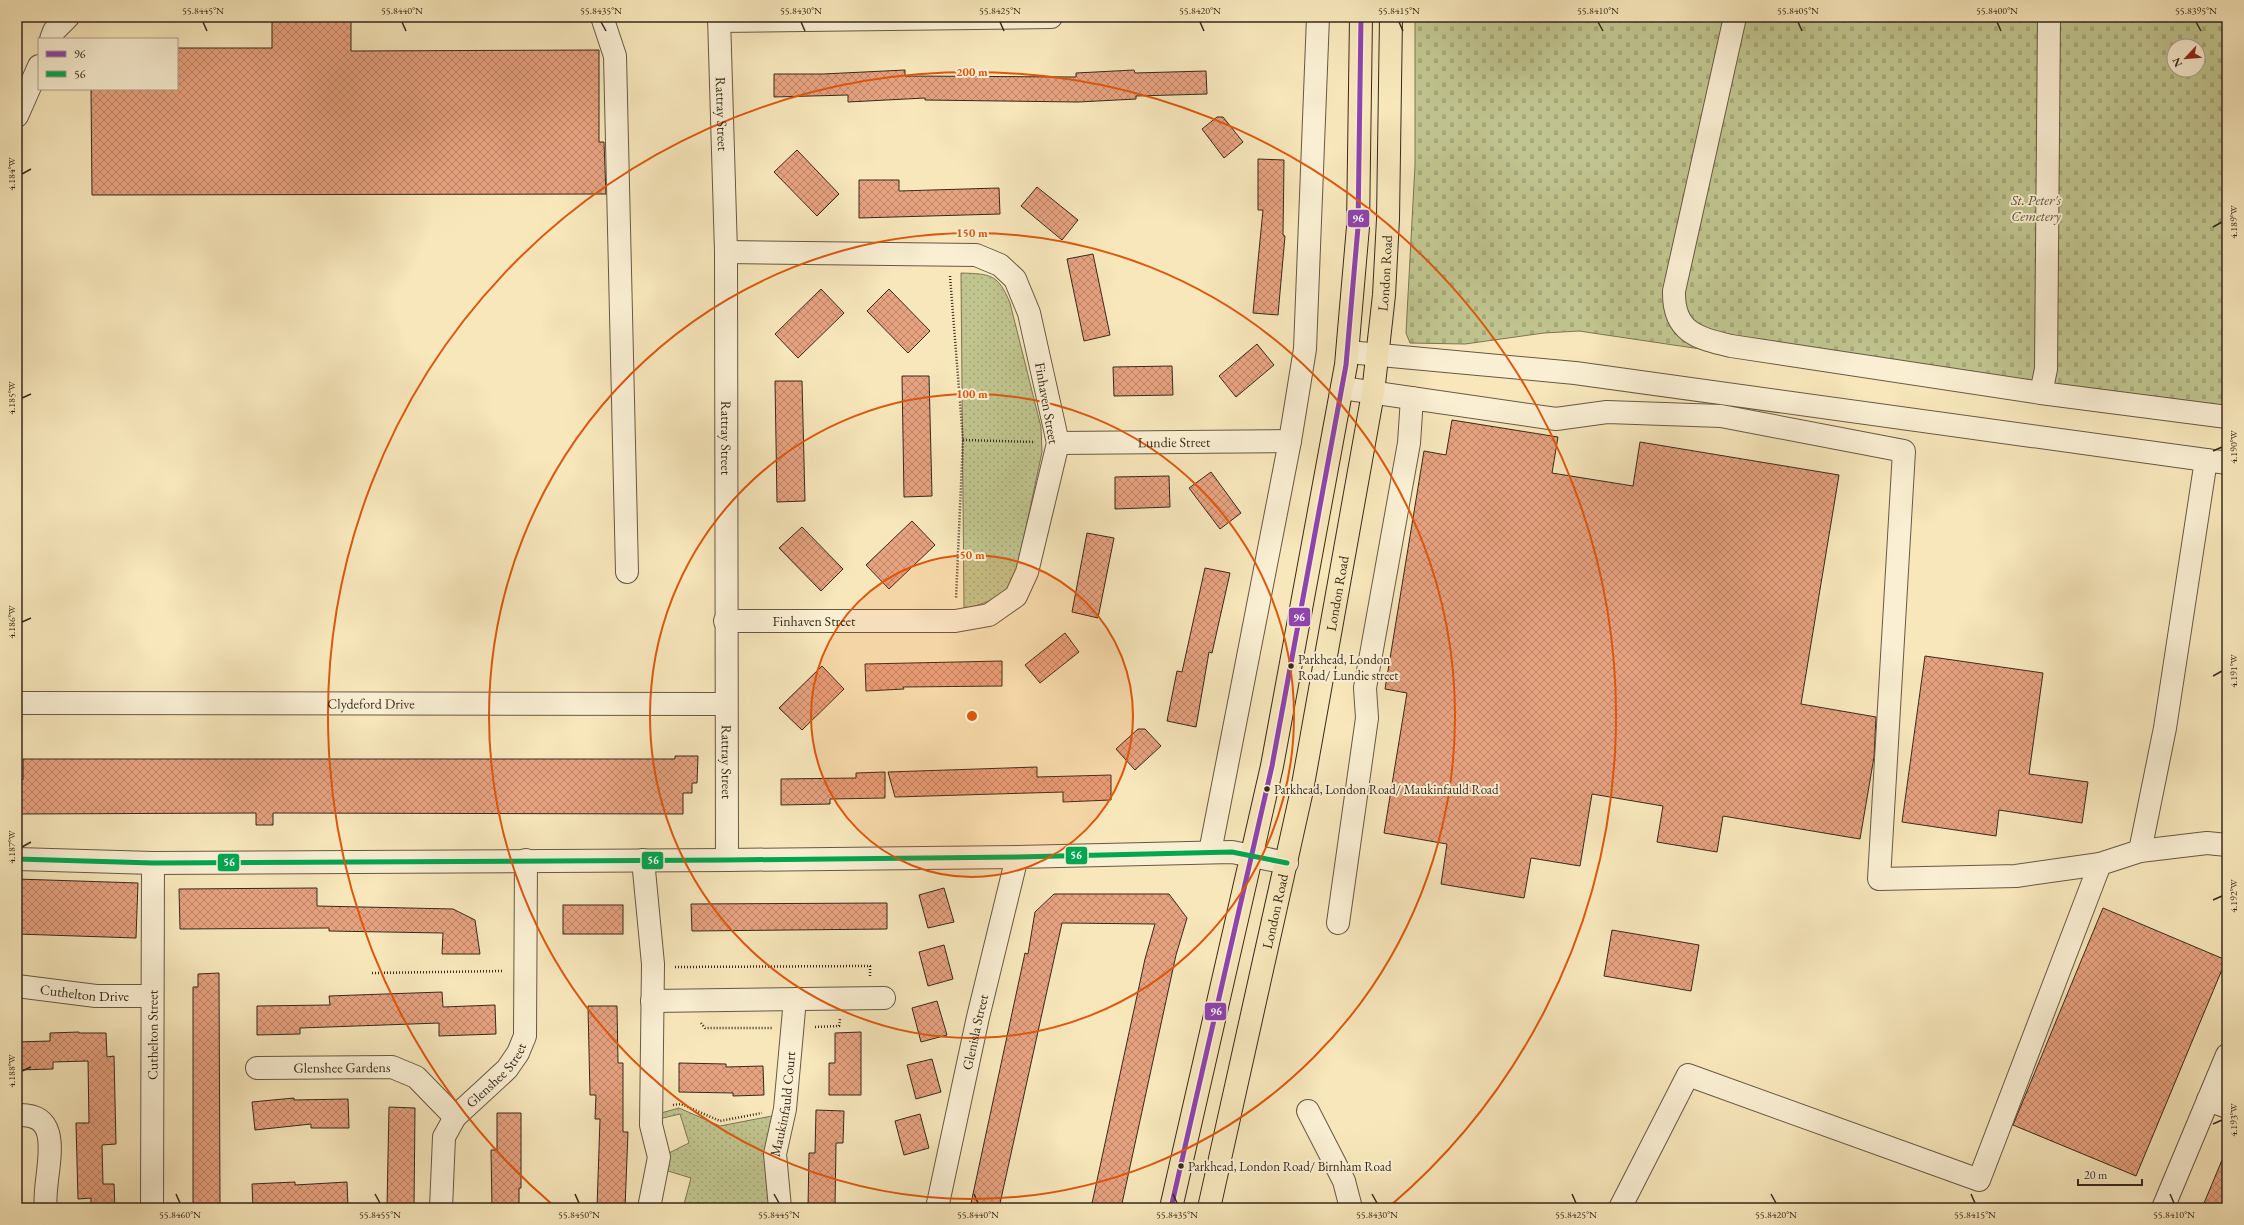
<svg xmlns="http://www.w3.org/2000/svg" width="2244" height="1225" font-family="'EB Garamond',serif">
<defs>
<pattern id="grass-dots" width="8" height="8" patternUnits="userSpaceOnUse"><rect width="8" height="8" fill="#c0c48e"/><path d="M2 2h.1M6 6h.1" fill="none" stroke="#a6a87a" stroke-width="1.8" stroke-linecap="round"/></pattern>
<pattern id="cemetery-stones" width="16" height="16" patternUnits="userSpaceOnUse"><rect width="16" height="16" fill="#c0c48e"/><path d="M2 7V4a2 2 0 0 1 4 0v3zM10 15v-3a2 2 0 0 1 4 0v3z" fill="#a6a87a"/></pattern>
<pattern id="building-cross-hatch" width="8" height="8" patternUnits="userSpaceOnUse"><rect width="8" height="8" fill="#e7a280"/><path d="M0 0l8 8M0 8l8-8" fill="none" stroke="#bc8468"/></pattern>
</defs>
<rect width="100%" height="100%" fill="#f7e7bb"/>
<filter id="stains"><feTurbulence type="fractalNoise" baseFrequency=".005" numOctaves="4"/><feColorMatrix values="0 0 0 0 .2 0 0 0 0 .09 0 0 0 0 .02 0 0 0 .5 -.17"/></filter>
<radialGradient id="worn" r=".72"><stop offset=".6" stop-color="#630" stop-opacity="0"/><stop offset="1" stop-color="#630" stop-opacity=".3"/></radialGradient>
<g fill="url(#grass-dots)" stroke="#7c7654">
<path d="M961 273C991 274 998 274 1010 303L1041 427 1042 452 1014 584 992 600 964 610Z"/>
<path d="M679 1108 720 1126 777 1115 776 1208H683L691 1178 668 1171 669 1153 689 1143 680 1114 663 1118 661 1113Z"/>
</g>
<path fill="url(#cemetery-stones)" stroke="#7c7654" fill-rule="evenodd" d="M1415 17H2227V427L1579 331 1544 333 1465 344 1410 343 1406 333 1415 165ZM2174 46H2198V70H2174Z"/>
<g fill="url(#building-cross-hatch)" stroke="#37291b">
<path d="M351 20V51L599 50V142H604L606 194 92 195 91 89H177V48H272V21Z"/>
<path d="M905 70V76L1076 77V73L1134 70 1135 73 1206 71 1207 94 1136 96V99L1078 102 925 100V98L848 102V95L774 97V74H823Z"/>
<path d="M1217 117H1223L1243 142 1224 158 1202 129Z"/>
<path d="M797 150 839 194 817 216 774 172Z"/>
<path d="M1258 159 1284 160 1283 235 1285 236 1278 315 1253 313 1263 210H1258Z"/>
<path d="M859 180H899V191L999 188 1000 214 859 218Z"/>
<path d="M1037 187 1078 220 1062 240 1021 206Z"/>
<path d="M1093 254 1110 335 1084 341 1067 259Z"/>
<path d="M821 289 844 313 798 358 775 334Z"/>
<path d="M889 289 930 331 908 353 867 311Z"/>
<path d="M1257 344 1274 365 1236 397 1219 376Z"/>
<path d="M1172 366 1173 395 1114 396 1113 367Z"/>
<path d="M902 376H929L932 496 904 497Z"/>
<path d="M775 381H802L805 501 777 502Z"/>
<path d="M1452 420 1558 437 1552 473 1633 486 1640 442 1839 475 1801 704 1876 717 1874 757 1860 839 1723 816 1717 852 1657 842 1663 806 1592 794 1580 866 1531 858 1524 898 1441 884 1447 844 1384 833 1407 693 1385 689 1424 451 1446 455Z"/>
<path d="M1211 472 1241 513 1220 529 1189 488Z"/>
<path d="M1169 476 1170 507 1115 509V477Z"/>
<path d="M912 521 935 545 889 589 866 565Z"/>
<path d="M802 527 843 569 821 591 779 548Z"/>
<path d="M1087 533 1114 538 1098 618 1072 612Z"/>
<path d="M1205 568 1230 573 1212 653 1209 652 1196 727 1167 721 1177 671 1182 672Z"/>
<path d="M1065 633 1079 652 1040 683 1025 665Z"/>
<path d="M1925 656 2043 673 2029 774 2088 782 2082 823 1999 810 1996 836 1902 822Z"/>
<path d="M1002 661V686L903 687 904 689 866 691 865 664Z"/>
<path d="M822 666 844 689 802 730 779 708Z"/>
<path d="M1138 729H1145L1161 746 1135 770 1116 749Z"/>
<path d="M675 756H698L697 783H692V793H683V814L273 813V825H256V813L17 814V780H23V759H675Z"/>
<path d="M1037 767V777L1111 775V800L1063 802V792L895 797 888 772Z"/>
<path d="M885 772V798L830 799V804L781 805V779L856 778V773Z"/>
<path d="M17 879 138 883 136 938 17 934Z"/>
<path d="M317 888V906L453 909 475 920 480 954H442L443 933 329 931V928L180 929 179 889Z"/>
<path d="M944 888 954 922 928 928 919 895Z"/>
<path d="M1054 894H1169L1187 918 1176 955 1121 1208H1091L1145 959 1155 924 1062 923 999 1208H970L1025 953 1028 954 1035 912Z"/>
<path d="M887 903V929L692 931 691 904Z"/>
<rect x="563" y="905" width="60" height="29"/>
<path d="M2103 908 2226 960 2136 1176 2013 1125Z"/>
<path d="M1612 930 1699 945 1691 991 1604 976Z"/>
<path d="M944 945 953 979 928 986 919 952Z"/>
<path d="M219 973 220 1206 193 1207V987H198V974Z"/>
<path d="M442 992 443 1007 495 1005 496 1034 439 1036V1023L300 1028V1034L257 1035V1006L330 1005 329 996Z"/>
<path d="M937 1001 947 1035 921 1042 912 1008Z"/>
<path d="M588 1006H617L618 1063H623V1132H628L625 1208H597L600 1119H595L596 1095H590Z"/>
<path d="M79 1032V1033H106L107 1057 114 1056 116 1144 102 1145 103 1184H114L115 1208H91V1198L78 1199 76 1123H89L88 1061 53 1062V1069L17 1070V1042L50 1041V1033Z"/>
<path d="M861 1032V1095H829V1063H835V1033Z"/>
<path d="M932 1059 941 1092 916 1099 907 1065Z"/>
<path d="M679 1063 726 1064V1067L763 1066 764 1095 733 1096V1093L679 1092Z"/>
<path d="M294 1098V1100L348 1099 349 1128H311V1124L255 1130 252 1102Z"/>
<path d="M389 1107 415 1108 414 1208H387Z"/>
<path d="M816 1110 844 1111 843 1143H836L835 1208H808L809 1153H815Z"/>
<path d="M497 1113H521V1188H519V1208H492L491 1150H497Z"/>
<path d="M920 1114 929 1148 904 1155 895 1121Z"/>
<path d="M2227 1148V1208H2202Z"/>
<path d="M295 1182V1185L347 1182 348 1208H253L252 1184Z"/>
</g>
<g fill="none" stroke-linecap="round" stroke-linejoin="round">
<g stroke="#675843" stroke-width="24">
<g id="minor">
<path d="M602 17 615 56 627 572"/>
<path id="s1" d="M719 17 726 252 727 860"/>
<path d="M1735 17 1674 291C1673 332 1697 338 1731 346L2041 393 2227 417"/>
<path d="M719 21 1051 17"/>
<path d="M51 39 54 31 68 17"/>
<path d="M17 116 39 66"/>
<path d="M1348 352 1575 373 2206 460 2165 728 2140 851"/>
<path d="M1342 388 1556 419 1607 412 1721 416 1904 451 1879 879 2016 876 2100 864 2140 851 2207 843 2227 845"/>
<path d="M2041 393 2046 369 2049 17"/>
<path id="s2" d="M1058 443 1290 441"/>
<path d="M2206 460 2227 463"/>
<path id="s3" d="M725 621H955L989 615 1016 596 1027 572 1058 443 1029 313 1015 279 1000 265 976 255 726 252"/>
<path id="s4" d="M17 703 726 704"/>
<path d="M1210 852 1290 441 1305 349 1318 17"/>
<path d="M17 859 153 863 727 860 1017 857 1232 852 1287 863"/>
<path d="M643 860 653 964 651 1125 659 1157 649 1208"/>
<path d="M1338 923 1367 718 1365 688 1409 443 1412 398"/>
<path id="s5" d="M17 986 96 996H152"/>
<path d="M652 1001 884 998"/>
<path id="s6" d="M257 1068 392 1067 416 1077 455 1117"/>
<path d="M2208 1100 2227 1107"/>
<path d="M1308 1111 1344 1181 1351 1208"/>
<path d="M17 1115C71 1112 41 1178 46 1208"/>
<path id="s7" d="M152 1208 153 863"/>
<path id="s8" d="M441 1208 444 1137 455 1117 507 1069 518 1053 525 1036 526 860"/>
<path id="s9" d="M780 1208 775 1154 785 1109 795 999"/>
<path id="s10" d="M937 1208 978 1017 1017 857"/>
<path d="M1620 1208 1688 1075 1979 1180 2100 864"/>
<path d="M2163 1208 2227 1055"/>
</g>
</g>
<g stroke="#37291b" stroke-width="24">
<g id="major">
<path d="M1171 1208 1272 766 1346 365 1358 227 1361 17"/>
<path id="s11" d="M1209 1208 1302 790 1373 393 1384 295 1388 219 1391 17"/>
</g>
</g>
<g stroke="#37291b" stroke-width="2.5" stroke-dasharray="1 2" stroke-linecap="butt">
<path d="M950 276 963 440 956 599"/>
<path d="M963 440 1035 442"/>
<path d="M675 967 870 966V976"/>
<path d="M372 973 503 971"/>
<path d="M701 1023 705 1028H772"/>
<path d="M815 1027 839 1026 840 1019"/>
<path d="M673 1105 681 1104 720 1121 762 1113"/>
</g>
<use href="#minor" stroke="#faefd3" stroke-width="22"/>
<use href="#major" stroke="#f7e7bb" stroke-width="22"/>
<g stroke="#faefd3" stroke-width="8">
<path id="bus-1" d="M1171 1208 1272 766 1346 365 1358 227 1361 17"/>
</g>
<g stroke="#faefd3" stroke-width="8">
<path id="bus-2" d="M17 859 153 863 727 860 1017 857 1232 852 1287 863"/>
</g>
<use href="#bus-1" stroke="#8e44ad" stroke-width="5"/>
<use href="#bus-2" stroke="#00a651" stroke-width="5"/>
</g>
<path fill="none" stroke="#37291b" stroke-width="1.5" d="M203 22 207 31M402 22 406 31M601 22 606 31M801 22 805 31M1000 22 1004 31M1200 22 1204 31M1399 22 1403 31M1598 22 1603 31M1798 22 1802 31M1997 22 2001 31M2196 22 2201 31M22 174 31 169M2213 227 2222 222M22 398 31 394M2213 451 2222 447M22 622 31 618M2213 676 2222 671M22 847 31 842M2213 900 2222 896M22 1071 31 1067M2213 1124 2222 1120M176 1194 180 1203M375 1194 380 1203M575 1194 579 1203M774 1194 779 1203M974 1194 978 1203M1173 1194 1177 1203M1372 1194 1377 1203M1572 1194 1576 1203M1771 1194 1776 1203M1971 1194 1975 1203M2170 1194 2174 1203"/>
<circle cx="972" cy="716" r="161" fill="#df570d" fill-opacity=".12"/>
<g fill="none" stroke="#df570d" stroke-width="2">
<circle cx="972" cy="716" r="161"/>
<circle cx="972" cy="716" r="322"/>
<circle cx="972" cy="716" r="483"/>
<path d="M554 1206A644 644 0 1 1 1390 1206"/>
</g>
<g fill="#37291b" stroke="#faefd3" stroke-width="1.5">
<circle cx="1291" cy="666" r="3.5"/>
<circle cx="1267" cy="789" r="3.5"/>
<circle cx="1181" cy="1166" r="3.5"/>
</g>
<g text-anchor="middle" stroke-width="4" stroke-linejoin="round" paint-order="stroke">
<g font-size="13" fill="#37291b" stroke="#faefd3" text-anchor="start">
<text x="1298" y="664">Parkhead, London<tspan x="1298" dy="16">Road/ Lundie street</tspan></text>
<text x="1274" y="794">Parkhead, London Road/ Maukinfauld Road</text>
<text x="1188" y="1171">Parkhead, London Road/ Birnham Road</text>
</g>
<g font-size="14" fill="#37291b" stroke="#faefd3">
<text dy="5" stroke="none"><textPath href="#s1" startOffset="97">Rattray Street</textPath></text>
<text dy="5" stroke="none"><textPath href="#s11" startOffset="952">London Road</textPath></text>
<text transform="translate(1047 403) rotate(80)" y="5">Finhaven Street</text>
<text dy="5" stroke="none"><textPath href="#s1" startOffset="421">Rattray Street</textPath></text>
<text dy="5" stroke="none"><textPath href="#s2" startOffset="116">Lundie Street</textPath></text>
<text dy="5" stroke="none"><textPath href="#s11" startOffset="628">London Road</textPath></text>
<text dy="5" stroke="none"><textPath href="#s3" startOffset="89">Finhaven Street</textPath></text>
<text dy="5" stroke="none"><textPath href="#s4" startOffset="354">Clydeford Drive</textPath></text>
<text dy="5" stroke="none"><textPath href="#s1" startOffset="745">Rattray Street</textPath></text>
<text dy="5" stroke="none"><textPath href="#s11" startOffset="304">London Road</textPath></text>
<text dy="5" stroke="none"><textPath href="#s5" startOffset="68">Cuthelton Drive</textPath></text>
<text dy="5" stroke="none"><textPath href="#s10" startOffset="180">Glenisla Street</textPath></text>
<text dy="5" stroke="none"><textPath href="#s7" startOffset="173">Cuthelton Street</textPath></text>
<text dy="5" stroke="none"><textPath href="#s6" startOffset="85">Glenshee Gardens</textPath></text>
<text dy="5" stroke="none"><textPath href="#s8" startOffset="153">Glenshee Street</textPath></text>
<text dy="5" stroke="none"><textPath href="#s9" startOffset="105">Maukinfauld Court</textPath></text>
</g>
<g font-size="14" font-style="italic" fill="#595038" stroke="#faefd3">
<text x="2036" y="205">St. Peter's<tspan x="2036" dy="16">Cemetery</tspan></text>
</g>
</g>
<circle cx="972" cy="716" r="6" fill="#df570d" stroke="#faefd3" stroke-width="2"/>
<g font-size="12" text-anchor="middle" font-weight="bold" fill="#df570d" stroke="#faefd3" stroke-width="4" stroke-linejoin="round" paint-order="stroke">
<text x="972" y="76">200 m</text>
<text x="972" y="237">150 m</text>
<text x="972" y="398">100 m</text>
<text x="972" y="559">50 m</text>
</g>
<g stroke="#faefd3" stroke-width="1.5">
<rect x="1347" y="209" width="23" height="19" rx="4" fill="#8e44ad"/>
<rect x="1288" y="607" width="23" height="20" rx="4" fill="#8e44ad"/>
<rect x="1065" y="846" width="23" height="19" rx="4" fill="#00a651"/>
<rect x="641" y="851" width="23" height="19" rx="4" fill="#00a651"/>
<rect x="217" y="853" width="23" height="19" rx="4" fill="#00a651"/>
<rect x="1204" y="1002" width="23" height="19" rx="4" fill="#8e44ad"/>
</g>
<g font-size="11" text-anchor="middle" font-weight="bold" fill="#fff">
<text x="1358" y="222">96</text>
<text x="1299" y="621">96</text>
<text x="1076" y="859">56</text>
<text x="653" y="864">56</text>
<text x="229" y="866">56</text>
<text x="1216" y="1015">96</text>
</g>
<rect width="2244" height="1225" fill="none" stroke="#f7e7bb" stroke-width="44"/>
<rect x="38" y="38" width="140" height="52" fill="#faefd3" stroke="#aca089"/>
<rect x="46" y="51" width="20" height="6" fill="#8e44ad" stroke="#aca089"/>
<text x="74" y="58" font-size="12" fill="#37291b">96</text>
<rect x="46" y="71" width="20" height="6" fill="#00a651" stroke="#aca089"/>
<text x="74" y="78" font-size="12" fill="#37291b">56</text>
<g transform="translate(2186 58) rotate(244)"><circle r="19" fill="#faefd3" stroke="#aca089"/>
<path d="M0-3L7 15L0 10L-7 15Z" fill="#8f2418"/>
<text y="-6" font-size="11" font-weight="bold" text-anchor="middle" fill="#37291b">N</text>
</g>
<path d="M2078 1179v6h64v-6" fill="none" stroke="#37291b" stroke-width="2"/>
<text x="2084" y="1179" font-size="12" fill="#37291b" stroke="#faefd3" stroke-width="3" paint-order="stroke">20 m</text>
<rect x="22" y="22" width="2200" height="1181" fill="none" stroke="#37291b" stroke-width="1.5"/>
<g font-size="10" text-anchor="middle" fill="#37291b">
<text x="203" y="14">55.8445°N</text>
<text x="402" y="14">55.8440°N</text>
<text x="601" y="14">55.8435°N</text>
<text x="801" y="14">55.8430°N</text>
<text x="1000" y="14">55.8425°N</text>
<text x="1200" y="14">55.8420°N</text>
<text x="1399" y="14">55.8415°N</text>
<text x="1598" y="14">55.8410°N</text>
<text x="1798" y="14">55.8405°N</text>
<text x="1997" y="14">55.8400°N</text>
<text x="2196" y="14">55.8395°N</text>
<text transform="translate(11 174) rotate(-90)" y="4">4.184°W</text>
<text transform="translate(2233 222) rotate(-90)" y="4">4.189°W</text>
<text transform="translate(11 398) rotate(-90)" y="4">4.185°W</text>
<text transform="translate(2233 447) rotate(-90)" y="4">4.190°W</text>
<text transform="translate(11 622) rotate(-90)" y="4">4.186°W</text>
<text transform="translate(2233 671) rotate(-90)" y="4">4.191°W</text>
<text transform="translate(11 847) rotate(-90)" y="4">4.187°W</text>
<text transform="translate(2233 896) rotate(-90)" y="4">4.192°W</text>
<text transform="translate(11 1071) rotate(-90)" y="4">4.188°W</text>
<text transform="translate(2233 1120) rotate(-90)" y="4">4.193°W</text>
<text x="180" y="1218">55.8460°N</text>
<text x="380" y="1218">55.8455°N</text>
<text x="579" y="1218">55.8450°N</text>
<text x="779" y="1218">55.8445°N</text>
<text x="978" y="1218">55.8440°N</text>
<text x="1177" y="1218">55.8435°N</text>
<text x="1377" y="1218">55.8430°N</text>
<text x="1576" y="1218">55.8425°N</text>
<text x="1776" y="1218">55.8420°N</text>
<text x="1975" y="1218">55.8415°N</text>
<text x="2174" y="1218">55.8410°N</text>
</g>
<rect width="100%" height="100%" filter="url(#stains)"/>
<rect width="100%" height="100%" fill="url(#worn)"/>
</svg>
